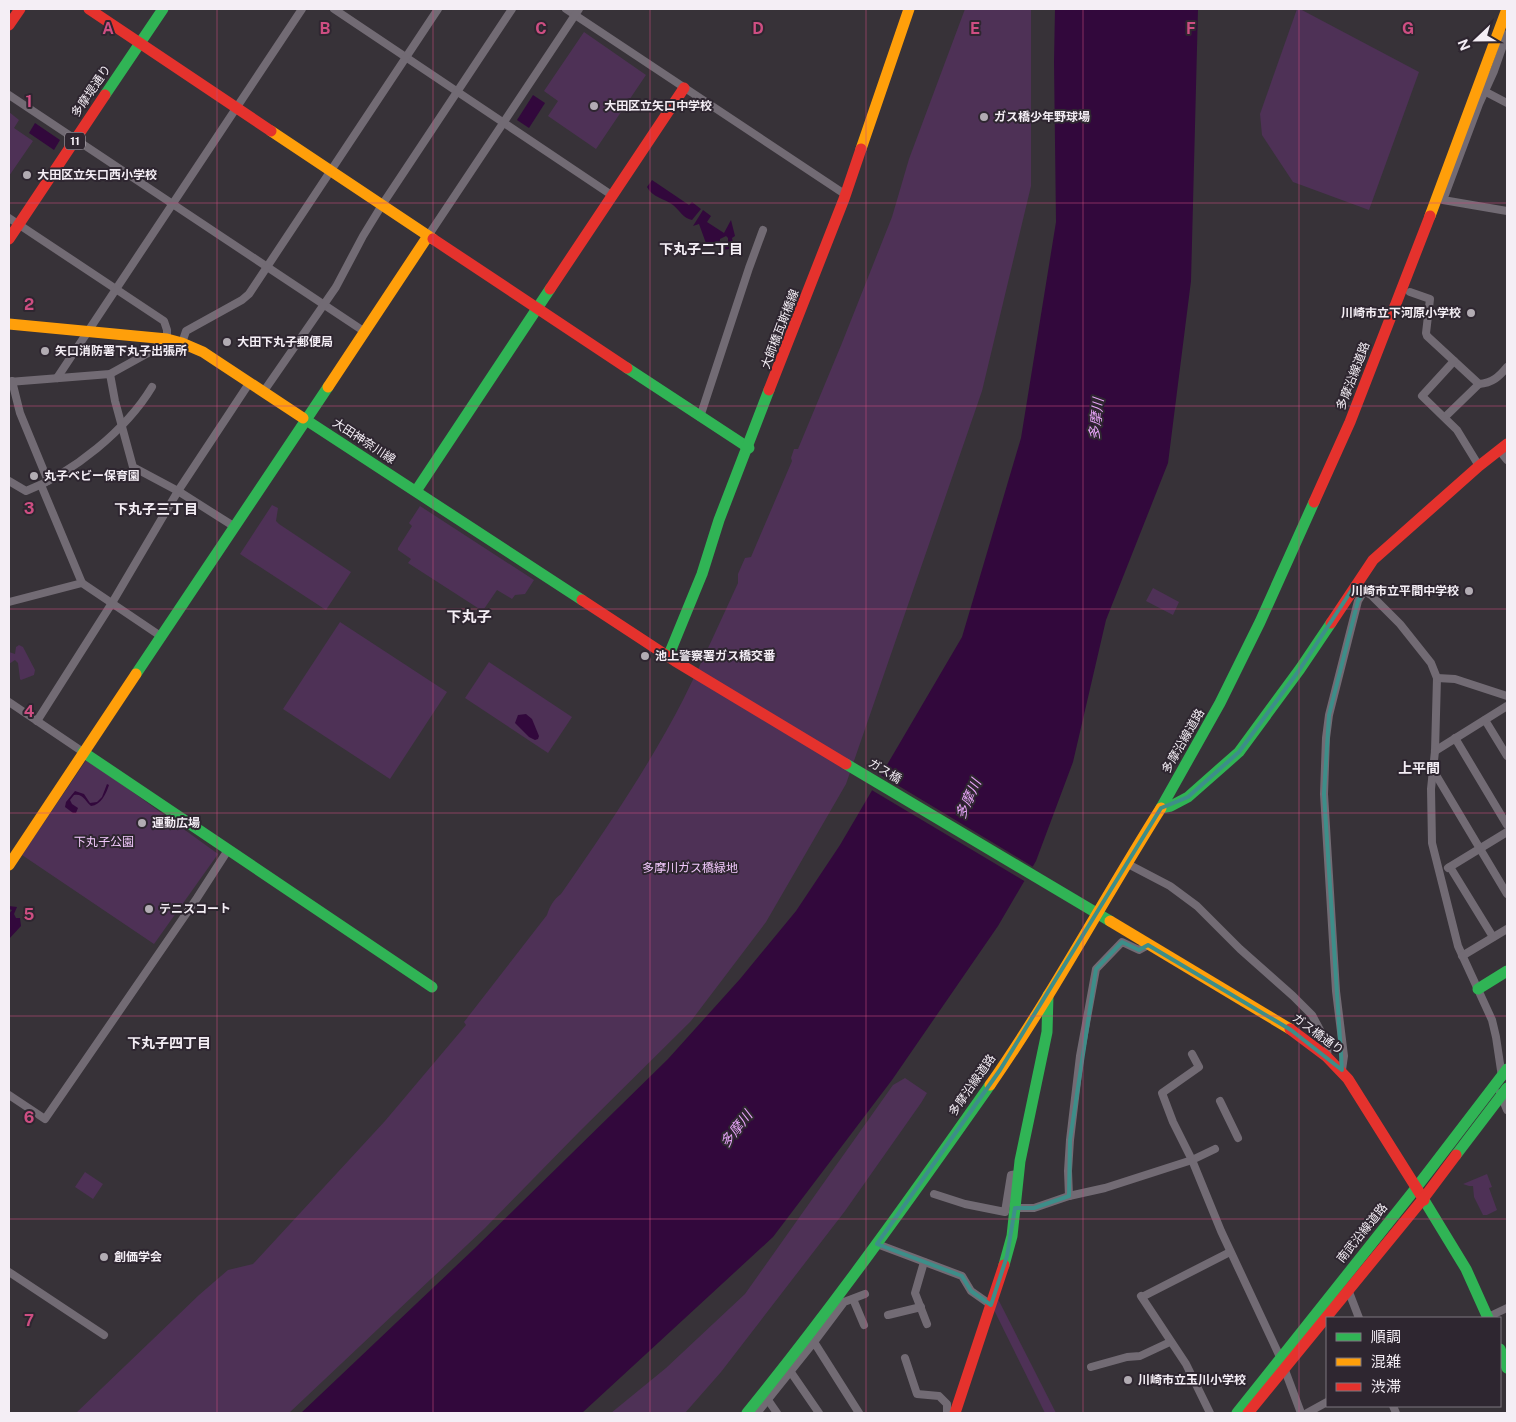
<svg xmlns="http://www.w3.org/2000/svg" width="1516" height="1422" font-family="'Public Sans','Noto Sans JP',sans-serif">
<rect width="100%" height="100%" fill="#373238"/>
<g fill="#4e3156">
<path d="M965 9H1031V186L982 391 846 784 766 922 691 1021 579 1132 485 1228 289 1413H76L199 1295 228 1270 253 1264 385 1121 466 1025 464 1022 547 915C550 906 553 900 561 894 604 832 648 768 683 700 702 662 720 622 738 583V574L745 558 751 557 792 461 791 458 794 449H798L842 343 892 217 909 159Z"/>
<path d="M1297 9H1300L1419 72 1369 210 1293 182 1262 135 1260 114Z"/>
<path d="M584 32 646 75 596 149 548 116 558 101 544 91Z"/>
<path d="M9 112 19 120 14 128 33 141 9 176Z"/>
<path d="M272 505 278 508 276 521 279 524 351 572 326 610 240 554Z"/>
<path d="M420 506 534 580 525 594 515 595 512 599 497 590 484 609 481 610 408 563 411 559 398 550V548L412 526 409 523Z"/>
<path d="M1153 588 1179 602 1173 615 1146 601Z"/>
<path d="M340 622 447 692 390 779 283 709Z"/>
<path d="M19 645 23 647 35 670 34 675 21 680 20 679 18 663 15 660 9 664V652L15 654 16 647Z"/>
<path d="M489 662 572 717 548 753 465 698Z"/>
<path d="M87 759 218 854 154 944 22 855Z"/>
<path d="M905 1078 927 1093 921 1103 845 1211 721 1372 685 1413H611L666 1368 745 1294 893 1085Z"/>
<path d="M85 1172 103 1184 93 1199 75 1187Z"/>
<path d="M1487 1174 1492 1187 1489 1188 1497 1210 1487 1215H1483L1474 1197 1473 1186H1469L1463 1184Z"/>
<path d="M998 1299 1056 1413H1045L994 1310Z"/>
</g>
<g fill="#32083c">
<path d="M1055 9H1198L1191 281 1168 463 1106 620 1073 762 1036 861 998 926 892 1080 773 1237 582 1413H301L474 1249 668 1059 740 979 796 911 840 845 962 637 1021 438 1056 222 1054 62Z"/>
<path d="M533 95 545 103 529 128 517 120Z"/>
<path d="M35 123 60 140 54 150 29 133Z"/>
<path d="M652 180 689 205 692 202 701 209 692 220C683 218 680 211 673 205 664 198 653 198 647 187Z"/>
<path d="M703 210 711 216 707 222 724 233 731 220 735 236 732 238 733 243 729 249 722 250 717 245 728 243V238L726 236 720 239V242L707 246 699 224 693 226Z"/>
<path d="M526 714 532 719 539 736 538 739 535 740 529 737 515 723 518 715Z"/>
<path d="M107 784 109 785C106 794 101 805 91 806 85 801 83 793 74 795L70 800 72 804 78 808 76 813H73L65 807 66 802 75 791 84 794 90 803 97 802 102 797Z"/>
<path d="M9 906 17 907 14 914 16 918H20L21 926 9 939V914L12 910 9 909Z"/>
</g>
<path fill="#373238" d="M879 774 1035 868 1026 882 870 789Z"/>
<g fill="none" stroke-linecap="round" stroke-linejoin="round">
<g stroke="#726b74" stroke-width="8">
<path d="M334 9 613 196"/>
<path d="M566 9 846 195"/>
<path d="M1507 34 1494 71 1479 104 1443 200 1507 211"/>
<path d="M1486 92 1507 103"/>
<path d="M9 95 365 332"/>
<path d="M9 218 164 321 167 330V339L148 353 110 374 9 382"/>
<path d="M428 236 579 9"/>
<path d="M1410 292 1430 299 1426 333 1427 336 1479 384"/>
<path d="M182 343 186 331 242 300 249 294 438 9"/>
<path d="M1454 361 1422 396 1457 430 1479 466"/>
<path d="M110 374 115 401 133 467 178 491 235 527"/>
<path d="M57 378 302 9"/>
<path d="M12 381 20 413 48 481"/>
<path d="M264 391 336 287 363 236 382 205 512 9"/>
<path d="M700 417 749 268 763 230"/>
<path d="M1445 417 1479 384C1492 383 1499 377 1507 367"/>
<path d="M1499 450 1507 460"/>
<path d="M9 481 26 491C73 473 126 430 152 387"/>
<path d="M41 485 82 583 162 637"/>
<path d="M1355 585 1371 595 1400 624 1431 663 1437 678 1435 751 1431 789 1432 843 1458 946 1492 1020 1496 1037 1502 1077"/>
<path d="M9 602 82 583"/>
<path d="M1437 678 1455 679 1507 696"/>
<path d="M9 702 83 752"/>
<path d="M1485 720 1507 756"/>
<path d="M37 721 112 603 178 491 250 382"/>
<path d="M1455 738 1507 825"/>
<path d="M1435 751 1507 706"/>
<path d="M1433 770 1507 894"/>
<path d="M1126 863 1170 886 1197 906 1240 949 1293 996 1312 1015 1328 1045 1327 1056"/>
<path d="M1450 867 1493 937"/>
<path d="M1448 868 1507 832"/>
<path d="M1462 956 1507 929"/>
<path d="M1192 1054 1199 1067 1162 1093 1173 1122 1192 1160 1221 1231 1280 1357 1301 1413"/>
<path d="M1342 1070 1344 1056 1336 991 1324 794 1326 738 1329 715 1358 601 1364 591"/>
<path d="M1500 1093 1507 1110"/>
<path d="M9 1095 45 1119 197 898 228 850"/>
<path d="M1220 1101 1238 1138"/>
<path d="M934 1194 965 1204 1005 1212 1011 1175 1018 1174"/>
<path d="M1069 1196 1068 1171 1070 1140 1080 1056 1096 969 1122 942 1139 950 1148 945"/>
<path d="M1015 1208H1034L1069 1196 1105 1188 1192 1160 1215 1149"/>
<path d="M877 1244 962 1276 971 1291 991 1305"/>
<path d="M924 1262 915 1293 927 1324"/>
<path d="M9 1272 104 1335"/>
<path d="M1349 1292 1359 1318"/>
<path d="M1141 1296 1186 1364 1210 1413"/>
<path d="M1142 1297 1230 1252"/>
<path d="M853 1299 864 1325"/>
<path d="M888 1315 921 1307"/>
<path d="M1486 1318 1507 1308"/>
<path d="M814 1342 844 1302 865 1294"/>
<path d="M905 1358 917 1394 939 1396 947 1404V1413"/>
<path d="M1091 1367 1127 1357 1140 1356 1170 1342"/>
<path d="M788 1368 819 1413"/>
<path d="M768 1400 777 1413"/>
<path d="M1393 1406 1396 1413"/>
<path d="M757 1413 814 1342 859 1413"/>
<path d="M1307 1413 1327 1402"/>
</g>
<g stroke="#30b455" stroke-width="11">
<path d="M105 95 163 9"/>
<path d="M627 368 749 448"/>
<path d="M303 418 582 600"/>
<path d="M416 491 550 289"/>
<path d="M668 657 702 574 719 520 769 390"/>
<path d="M136 674 328 387"/>
<path d="M83 752 432 987"/>
<path d="M846 764 1110 921"/>
<path d="M1161 808 1171 806 1188 797 1239 752 1300 669 1331 623"/>
<path d="M1161 808 1220 703 1260 622 1314 502"/>
<path d="M1478 989 1507 971"/>
<path d="M1456 1155 1507 1088"/>
<path d="M1424 1200 1466 1269 1488 1318"/>
<path d="M1004 1265 1012 1236 1020 1161 1047 1032 1048 995"/>
<path d="M1500 1349 1507 1368"/>
<path d="M747 1413C833 1307 912 1196 990 1085"/>
<path d="M1237 1413 1416 1188 1507 1069"/>
</g>
<g stroke="#ff9f0a" stroke-width="11">
<path d="M271 131 433 239"/>
<path d="M861 149 909 9"/>
<path d="M1430 216 1507 9"/>
<path d="M9 324 167 339 182 343 203 352 303 418"/>
<path d="M328 387 428 236"/>
<path d="M9 865 136 674"/>
<path d="M1110 921 1290 1029"/>
<path d="M990 1085C1052 996 1103 900 1161 808"/>
</g>
<g stroke="#e5322d" stroke-width="11">
<path d="M89 9 271 131"/>
<path d="M9 25 20 9"/>
<path d="M9 239 105 95"/>
<path d="M433 239 627 368"/>
<path d="M550 289 684 88"/>
<path d="M769 390 844 199 861 149"/>
<path d="M1314 502 1350 422 1430 216"/>
<path d="M582 600 675 661 846 764"/>
<path d="M1331 623 1373 560 1479 466 1507 444"/>
<path d="M1290 1029 1326 1056 1348 1079 1424 1200"/>
<path d="M955 1413 1004 1265"/>
<path d="M1248 1413 1423 1199 1456 1155"/>
</g>
</g>
<path fill="none" stroke="#3d8e89" stroke-width="4" stroke-linejoin="round" d="M1355 585 1364 591 1358 601 1329 715 1324 794 1342 1070 1291 1030 1148 945 1139 950 1122 942 1096 969 1070 1140 1069 1196 1034 1208H1015L1007 1256 991 1305 971 1291 962 1276 877 1244 1000 1070 1161 808 1188 797 1239 752 1300 669Z"/>
<path fill="none" stroke="#ce4e82" stroke-width="1" stroke-opacity="0.55" d="M217 9V1413M433 9V1413M650 9V1413M866 9V1413M1083 9V1413M1299 9V1413M9 203H1507M9 406H1507M9 609H1507M9 813H1507M9 1016H1507M9 1219H1507"/>
<g fill="#b2acb3" stroke="#2e2630" stroke-width="2">
<circle cx="594" cy="106" r="5"/>
<circle cx="984" cy="117" r="5"/>
<circle cx="27" cy="175" r="5"/>
<circle cx="1471" cy="313" r="5"/>
<circle cx="227" cy="342" r="5"/>
<circle cx="45" cy="351" r="5"/>
<circle cx="34" cy="476" r="5"/>
<circle cx="1469" cy="591" r="5"/>
<circle cx="645" cy="656" r="5"/>
<circle cx="142" cy="823" r="5"/>
<circle cx="149" cy="909" r="5"/>
<circle cx="104" cy="1257" r="5"/>
<circle cx="1128" cy="1380" r="5"/>
</g>
<g text-anchor="middle" stroke-width="4" stroke-linejoin="round" paint-order="stroke">
<rect fill="#2e2630" stroke="#b9b2ba" stroke-width="1" x="65" y="132.5" width="20" height="17" rx="4"/>
<g font-size="11" font-weight="bold" fill="#f4eef5">
<text x="75" y="145">11</text>
</g>
<g font-size="12" fill="#f4eef5" stroke="#2e2630">
<text transform="translate(91 91) rotate(-56)" y="4">多摩堤通り</text>
<text transform="translate(780 329) rotate(-69)" y="4">大師橋瓦斯橋線</text>
<text transform="translate(1353 376) rotate(-69)" y="4">多摩沿線道路</text>
<text transform="translate(364 441) rotate(33)" y="4">大田神奈川線</text>
<text transform="translate(1183 741) rotate(-60)" y="4">多摩沿線道路</text>
<text transform="translate(885 771) rotate(31)" y="4">ガス橋</text>
<text transform="translate(1318 1034) rotate(36)" y="4">ガス橋通り</text>
<text transform="translate(972 1085) rotate(-55)" y="4">多摩沿線道路</text>
<text transform="translate(1362 1233) rotate(-51)" y="4">南武沿線道路</text>
</g>
<g font-size="12" font-weight="bold" fill="#f4eef5" stroke="#2e2630" text-anchor="start">
<text x="604" y="110">大田区立矢口中学校</text>
<text x="994" y="121">ガス橋少年野球場</text>
<text x="37" y="179">大田区立矢口西小学校</text>
<text x="1461" y="317" text-anchor="end">川崎市立下河原小学校</text>
<text x="237" y="346">大田下丸子郵便局</text>
<text x="55" y="355">矢口消防署下丸子出張所</text>
<text x="44" y="480">丸子ベビー保育園</text>
<text x="1459" y="595" text-anchor="end">川崎市立平間中学校</text>
<text x="655" y="660">池上警察署ガス橋交番</text>
<text x="152" y="827">運動広場</text>
<text x="159" y="913">テニスコート</text>
<text x="114" y="1261">創価学会</text>
<text x="1138" y="1384">川崎市立玉川小学校</text>
</g>
<g font-size="12" fill="#f0c7fa" stroke="#2e2630">
<text x="104" y="846">下丸子公園</text>
<text x="690" y="872">多摩川ガス橋緑地</text>
</g>
<g font-size="14" font-weight="bold" fill="#f4eef5" stroke="#2e2630">
<text x="701" y="254">下丸子二丁目</text>
<text x="156" y="514">下丸子三丁目</text>
<text x="1419" y="773">上平間</text>
<text x="169" y="1048">下丸子四丁目</text>
</g>
<g font-size="14" font-style="italic" fill="#e7a4f7" stroke="#2e2630">
<text transform="translate(1096 419) rotate(-84)" y="5">多摩川</text>
<text transform="translate(968 799) rotate(-66)" y="5">多摩川</text>
<text transform="translate(736 1129) rotate(-52)" y="5">多摩川</text>
</g>
<g font-size="15" font-weight="bold" fill="#f4eef5" stroke="#2e2630">
<text x="469" y="622">下丸子</text>
</g>
</g>
<g font-size="16" text-anchor="middle" font-weight="bold" fill="#ce4e82" stroke="#2e2630" stroke-width="4" stroke-linejoin="round" paint-order="stroke">
<text x="108" y="34">A</text>
<text x="325" y="34">B</text>
<text x="541" y="34">C</text>
<text x="758" y="34">D</text>
<text x="975" y="34">E</text>
<text x="1191" y="34">F</text>
<text x="1408" y="34">G</text>
<text x="29" y="107">1</text>
<text x="29" y="310">2</text>
<text x="29" y="514">3</text>
<text x="29" y="717">4</text>
<text x="29" y="920">5</text>
<text x="29" y="1123">6</text>
<text x="29" y="1326">7</text>
</g>
<rect width="1516" height="1422" fill="none" stroke="#f4eef5" stroke-width="20"/>
<rect x="1326" y="1317" width="175" height="90" fill="#2e2630" stroke="#7d767f"/>
<rect x="1336" y="1333" width="25" height="8" fill="#30b455" stroke="#7d767f"/>
<text x="1371" y="1342" font-size="15" fill="#f4eef5">順調</text>
<rect x="1336" y="1358" width="25" height="8" fill="#ff9f0a" stroke="#7d767f"/>
<text x="1371" y="1367" font-size="15" fill="#f4eef5">混雑</text>
<rect x="1336" y="1383" width="25" height="8" fill="#e5322d" stroke="#7d767f"/>
<text x="1371" y="1392" font-size="15" fill="#f4eef5">渋滞</text>
<g transform="translate(1476 40) rotate(248)" stroke="#2e2630" stroke-width="4" paint-order="stroke">
<path d="M0-4L9 19L0 12L-9 19Z" fill="#f4eef5"/>
<text y="-8" font-size="14" font-weight="bold" text-anchor="middle" fill="#f4eef5">N</text>
</g>
</svg>
